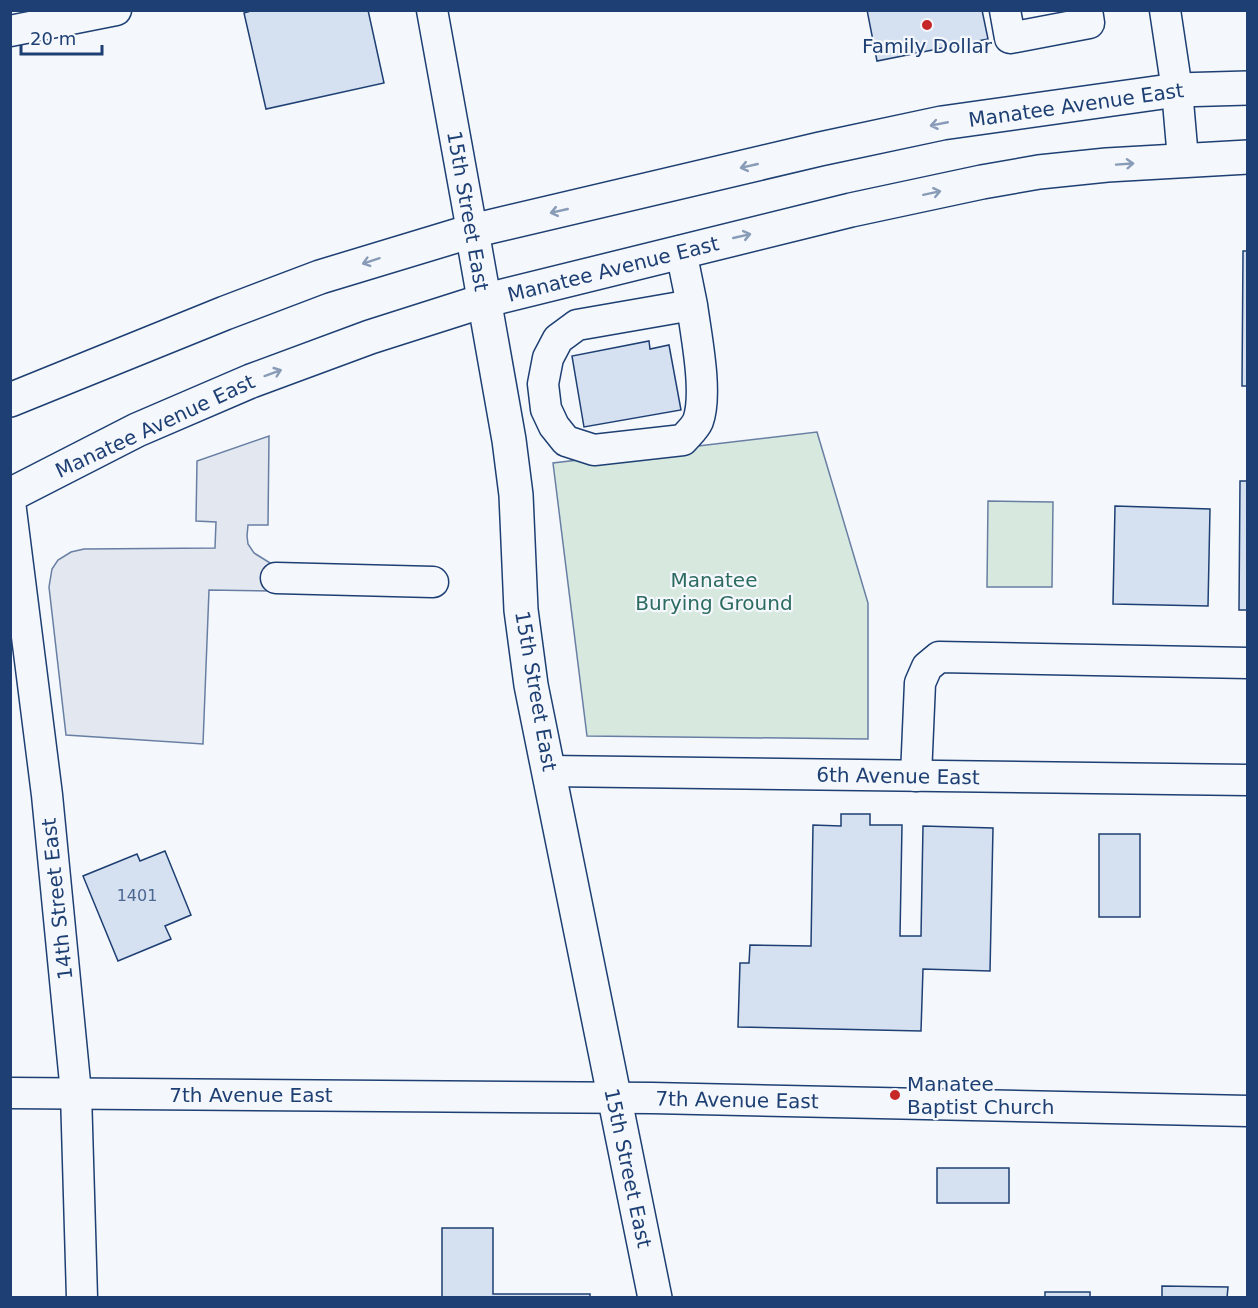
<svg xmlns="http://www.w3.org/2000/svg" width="1258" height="1308" font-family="'DejaVu Sans',sans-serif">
<rect width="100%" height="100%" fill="#f4f7fb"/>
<g fill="#d7e8df" stroke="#687fa3" stroke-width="1.5">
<path d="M817 432 868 603V739L587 736 553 463Z"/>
<path d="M988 501 1053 502 1052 587H987Z"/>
</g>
<path fill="#e3e8f0" stroke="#687fa3" stroke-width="1.5" d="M269 436 268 525H248L247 536 248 544 254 553 275 566 274 591 209 590 203 744 66 735 49 587 52 569 58 560 71 552 84 549 215 548 216 522 196 521 197 461Z"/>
<g fill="#d5e0f0" stroke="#1d3f73" stroke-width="1.5">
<path d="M254 10H368L384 83 266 109 244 13Z"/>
<path d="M867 10H982L988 39 877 61Z"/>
<path d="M1243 251H1248V386H1242Z"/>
<path d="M649 341 650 349 669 345 681 410 584 427 572 356Z"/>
<path d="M1240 481H1248V610H1239Z"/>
<path d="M1115 506 1210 509 1208 606 1113 604Z"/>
<path d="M841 814H870V825H902L900 936H921L923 826 993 828 990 971 923 969 921 1031 738 1027 740 963H749L750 945 811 946 813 825 841 826Z"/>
<rect x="1099" y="834" width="41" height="83"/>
<path d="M165 851 191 915 165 926 171 939 118 961 83 876 137 854 140 861Z"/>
<rect x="937" y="1168" width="72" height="35"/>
<path d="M442 1228H493V1294H590V1298H442Z"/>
<path d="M1162 1286 1228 1287 1227 1298H1162Z"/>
<rect x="1045" y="1292" width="45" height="6"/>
</g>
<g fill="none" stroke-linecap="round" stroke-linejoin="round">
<g stroke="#1d3f73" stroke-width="33">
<g id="minor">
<path d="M432 10 472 231"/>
<path d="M1005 10 1010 38 1089 23 1087 10"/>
<path d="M1165 10 1177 90 1183 159"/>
<path d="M10 31 116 10"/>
<path d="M681 251 692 305 577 325 558 339 548 358 543 384 546 409 554 426 566 441 594 450 683 440C688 434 695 428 698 421 708 393 696 335 692 305"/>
<path d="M10 502 47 795 76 1093 82 1298"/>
<path d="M276 578 433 582"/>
<path d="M549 771 1248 780"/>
<path d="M916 776 920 683 927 667 939 657 1248 663"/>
<path d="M10 1093 652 1098 1248 1111"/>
</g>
</g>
<g stroke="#1d3f73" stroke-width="36">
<g id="major">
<path d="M472 231 509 440 516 495 521 610 531 685 655 1298"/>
<path d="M10 400 225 313 320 277 472 231 820 149 942 123 1177 90 1248 88"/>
<path d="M10 495 137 430 251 381 370 337 483 301 851 210 982 182 1039 172 1107 165 1248 157"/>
</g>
</g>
<use href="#minor" stroke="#f4f7fb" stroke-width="30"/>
<use href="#major" stroke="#f4f7fb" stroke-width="33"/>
</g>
<defs><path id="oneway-shaft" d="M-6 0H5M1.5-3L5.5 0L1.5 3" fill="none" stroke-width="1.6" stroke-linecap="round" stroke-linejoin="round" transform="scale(1.5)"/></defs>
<g stroke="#889bb7">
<use href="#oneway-shaft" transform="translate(939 124) rotate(169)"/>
<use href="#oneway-shaft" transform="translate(1125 164) rotate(-4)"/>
<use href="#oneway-shaft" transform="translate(749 166) rotate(167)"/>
<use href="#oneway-shaft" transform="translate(932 193) rotate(-12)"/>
<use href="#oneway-shaft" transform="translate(559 211) rotate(167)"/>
<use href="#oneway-shaft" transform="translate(742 236) rotate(-13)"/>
<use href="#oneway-shaft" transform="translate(371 261) rotate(162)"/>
<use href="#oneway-shaft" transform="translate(273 373) rotate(-20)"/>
</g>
<g fill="#c62828" stroke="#f4f7fb" stroke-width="2">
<circle cx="927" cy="25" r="6"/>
<circle cx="895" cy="1095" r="6"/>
</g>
<g text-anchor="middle" stroke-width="4.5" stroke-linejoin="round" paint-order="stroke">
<g font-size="16" fill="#4b6792">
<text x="137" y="901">1401</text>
</g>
<g font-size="20" fill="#1d3f73" stroke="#f4f7fb">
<text x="927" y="53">Family Dollar</text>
<text x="907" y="1091" text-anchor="start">Manatee<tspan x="907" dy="23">Baptist Church</tspan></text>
</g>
<g font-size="20" fill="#1d3f73" stroke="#f4f7fb">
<text transform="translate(1076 105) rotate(-8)" y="7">Manatee Avenue East</text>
<text transform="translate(468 211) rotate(80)" y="7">15th Street East</text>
<text transform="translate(613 269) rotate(-14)" y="7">Manatee Avenue East</text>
<text transform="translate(155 426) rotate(-25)" y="7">Manatee Avenue East</text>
<text transform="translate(536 691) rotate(80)" y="7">15th Street East</text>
<text transform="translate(898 776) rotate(1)" y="7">6th Avenue East</text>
<text transform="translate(57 899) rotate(-96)" y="7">14th Street East</text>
<text x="251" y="1102">7th Avenue East</text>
<text transform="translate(737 1100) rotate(1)" y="7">7th Avenue East</text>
<text transform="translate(628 1168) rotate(78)" y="7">15th Street East</text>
</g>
<g font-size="20" fill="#2c6c60" stroke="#f4f7fb">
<text x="714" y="587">Manatee<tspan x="714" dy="23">Burying Ground</tspan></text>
</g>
</g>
<rect width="1258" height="1308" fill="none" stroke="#1d3f73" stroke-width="24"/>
<path d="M21 45v9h81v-9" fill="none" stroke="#1d3f73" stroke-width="3"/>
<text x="30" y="45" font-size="18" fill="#1d3f73" stroke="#f4f7fb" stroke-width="4.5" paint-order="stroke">20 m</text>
</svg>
